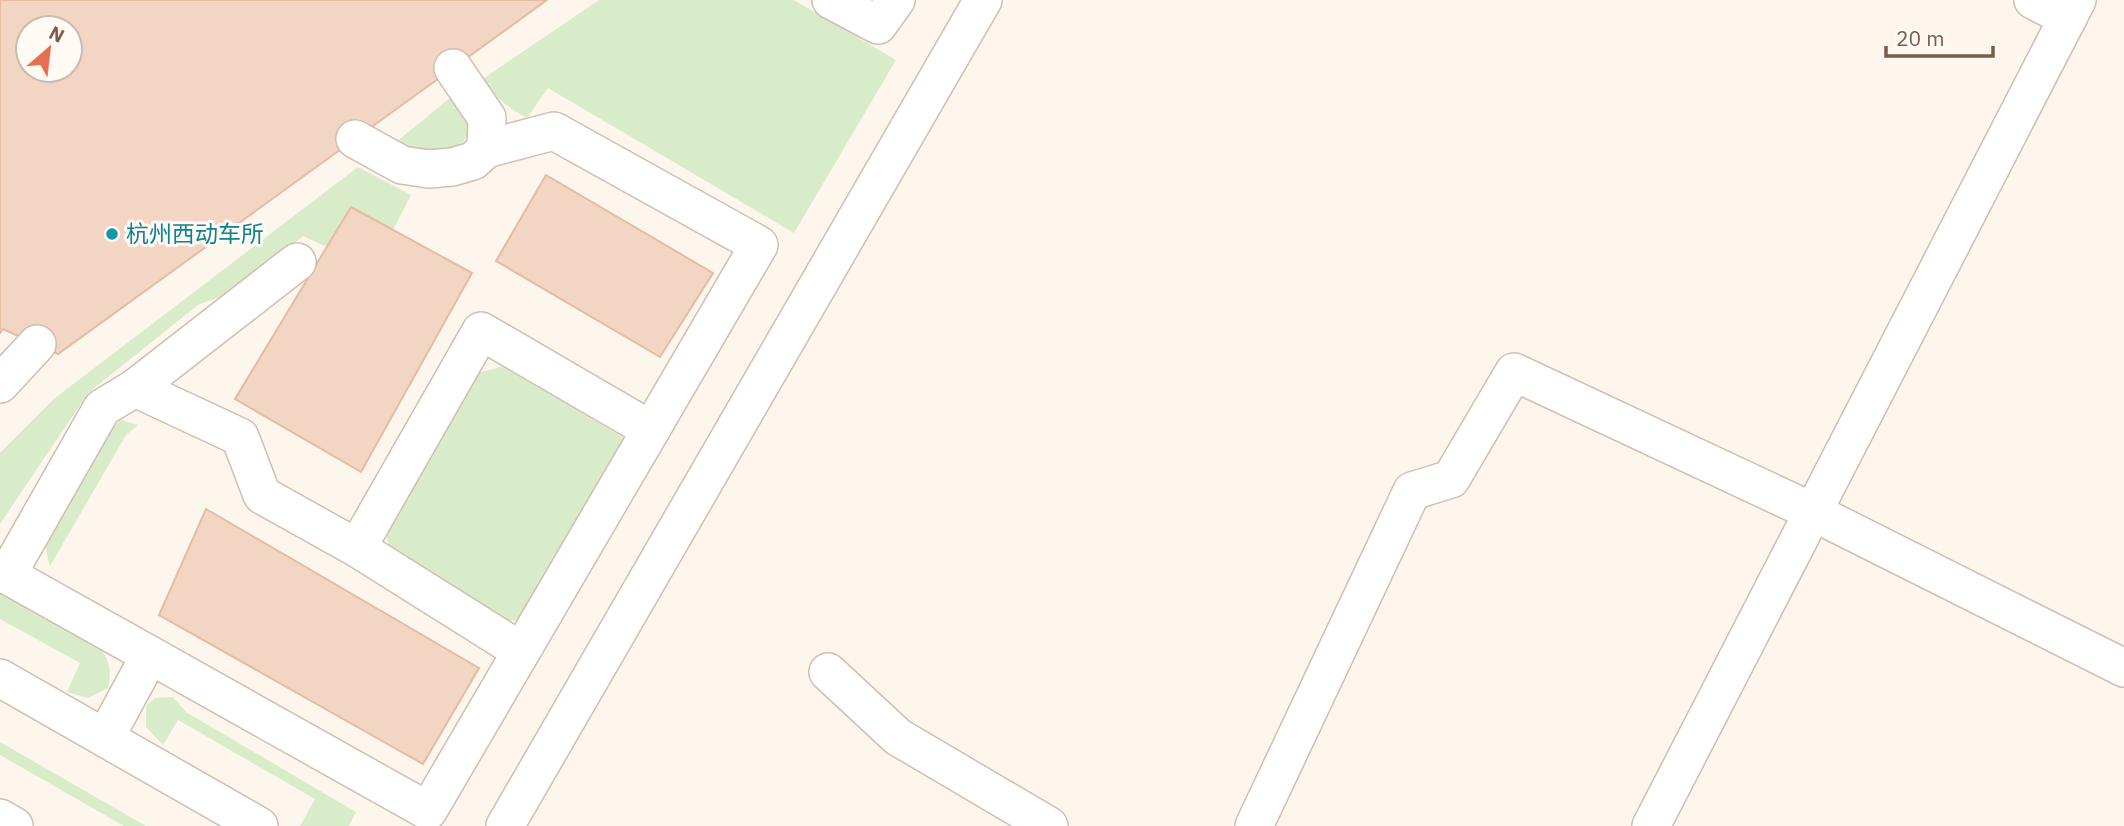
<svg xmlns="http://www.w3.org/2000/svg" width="2124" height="826" font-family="'IBM Plex Sans','Noto Sans SC',sans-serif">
<rect width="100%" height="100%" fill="#fdf6ec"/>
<g fill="#d8ecc9">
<path d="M599 0H794L896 60 794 233 548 88 527 118C507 106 495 100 484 78Z"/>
<path d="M450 98 473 125 464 141 454 151 420 154 396 142Z"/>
<path d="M358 167 411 195 393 230 351 207 327 247 303 236 240 289 198 305 88 393 0 524V453L55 398Z"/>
<path d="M504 366 622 437 626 455 523 621 504 620 391 551 385 532 462 387 478 373Z"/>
<path d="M121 420 138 425 126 435 50 566 45 546 110 430Z"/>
<path d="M0 590 100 649C111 661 111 673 108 688L88 698 67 692 80 663 0 619Z"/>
<path d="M173 697 186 712 356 812 349 826H300L315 799 178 720 163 745 146 727V706L155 698Z"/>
<path d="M0 742 146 826H124L0 755Z"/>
</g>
<g fill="#f3d5c3" stroke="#e6bba3" stroke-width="2" fill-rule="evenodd">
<path d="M0 0H547L58 354 3 329 0 333ZM28 28H70V70H28Z"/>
<path d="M546 175 713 273 660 357 496 261Z"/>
<path d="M351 207 472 273 361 472 235 399Z"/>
<path d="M206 509 479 668 423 764 159 615Z"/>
</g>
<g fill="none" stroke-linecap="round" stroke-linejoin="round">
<g stroke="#d1beb0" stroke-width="40">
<g id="minor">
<path d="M831 0 878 25 896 0"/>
<path d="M2033 0 2068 18"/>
<path d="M355 139 402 165 429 169 452 167 473 161 486 149 487 118 453 68"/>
<path d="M0 384 37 344"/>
<path d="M135 388 297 262"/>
<path d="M357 548 481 331 651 430"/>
<path d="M0 571 428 811 759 245 554 131 486 149"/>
<path d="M7 575 102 408 135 388 240 437 262 495 357 548 521 651"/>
<path d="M828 672 898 737 1049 826"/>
<path d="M0 678 259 826"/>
<path d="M105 738 150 655"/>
<path d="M0 818 14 826"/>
<path d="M505 826 983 0"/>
<path d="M1254 826 1412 491 1451 479 1514 372 1813 512 2124 668"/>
<path d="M1651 826 2077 0"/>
</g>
</g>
<use href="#minor" stroke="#fff" stroke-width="37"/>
</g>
<circle fill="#0f9aa8" stroke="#fffaf3" stroke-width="2.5" cx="112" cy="234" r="7"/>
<g text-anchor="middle" stroke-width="6" stroke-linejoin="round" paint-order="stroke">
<g font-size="23" fill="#0d838f" stroke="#fffaf3" text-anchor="start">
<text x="126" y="242">杭州西动车所</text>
</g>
</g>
<g transform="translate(49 49) rotate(28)"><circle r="33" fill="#fffaf3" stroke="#cabbb1" stroke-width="2"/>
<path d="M0-5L12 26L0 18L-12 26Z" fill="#e76f51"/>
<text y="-10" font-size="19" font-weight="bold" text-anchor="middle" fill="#7a5c4d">N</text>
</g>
<path d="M1886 46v10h107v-10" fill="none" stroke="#7a5c4d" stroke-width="3.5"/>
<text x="1896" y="46" font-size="21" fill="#7a5c4d" stroke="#fffaf3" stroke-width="5" paint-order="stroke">20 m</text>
</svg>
